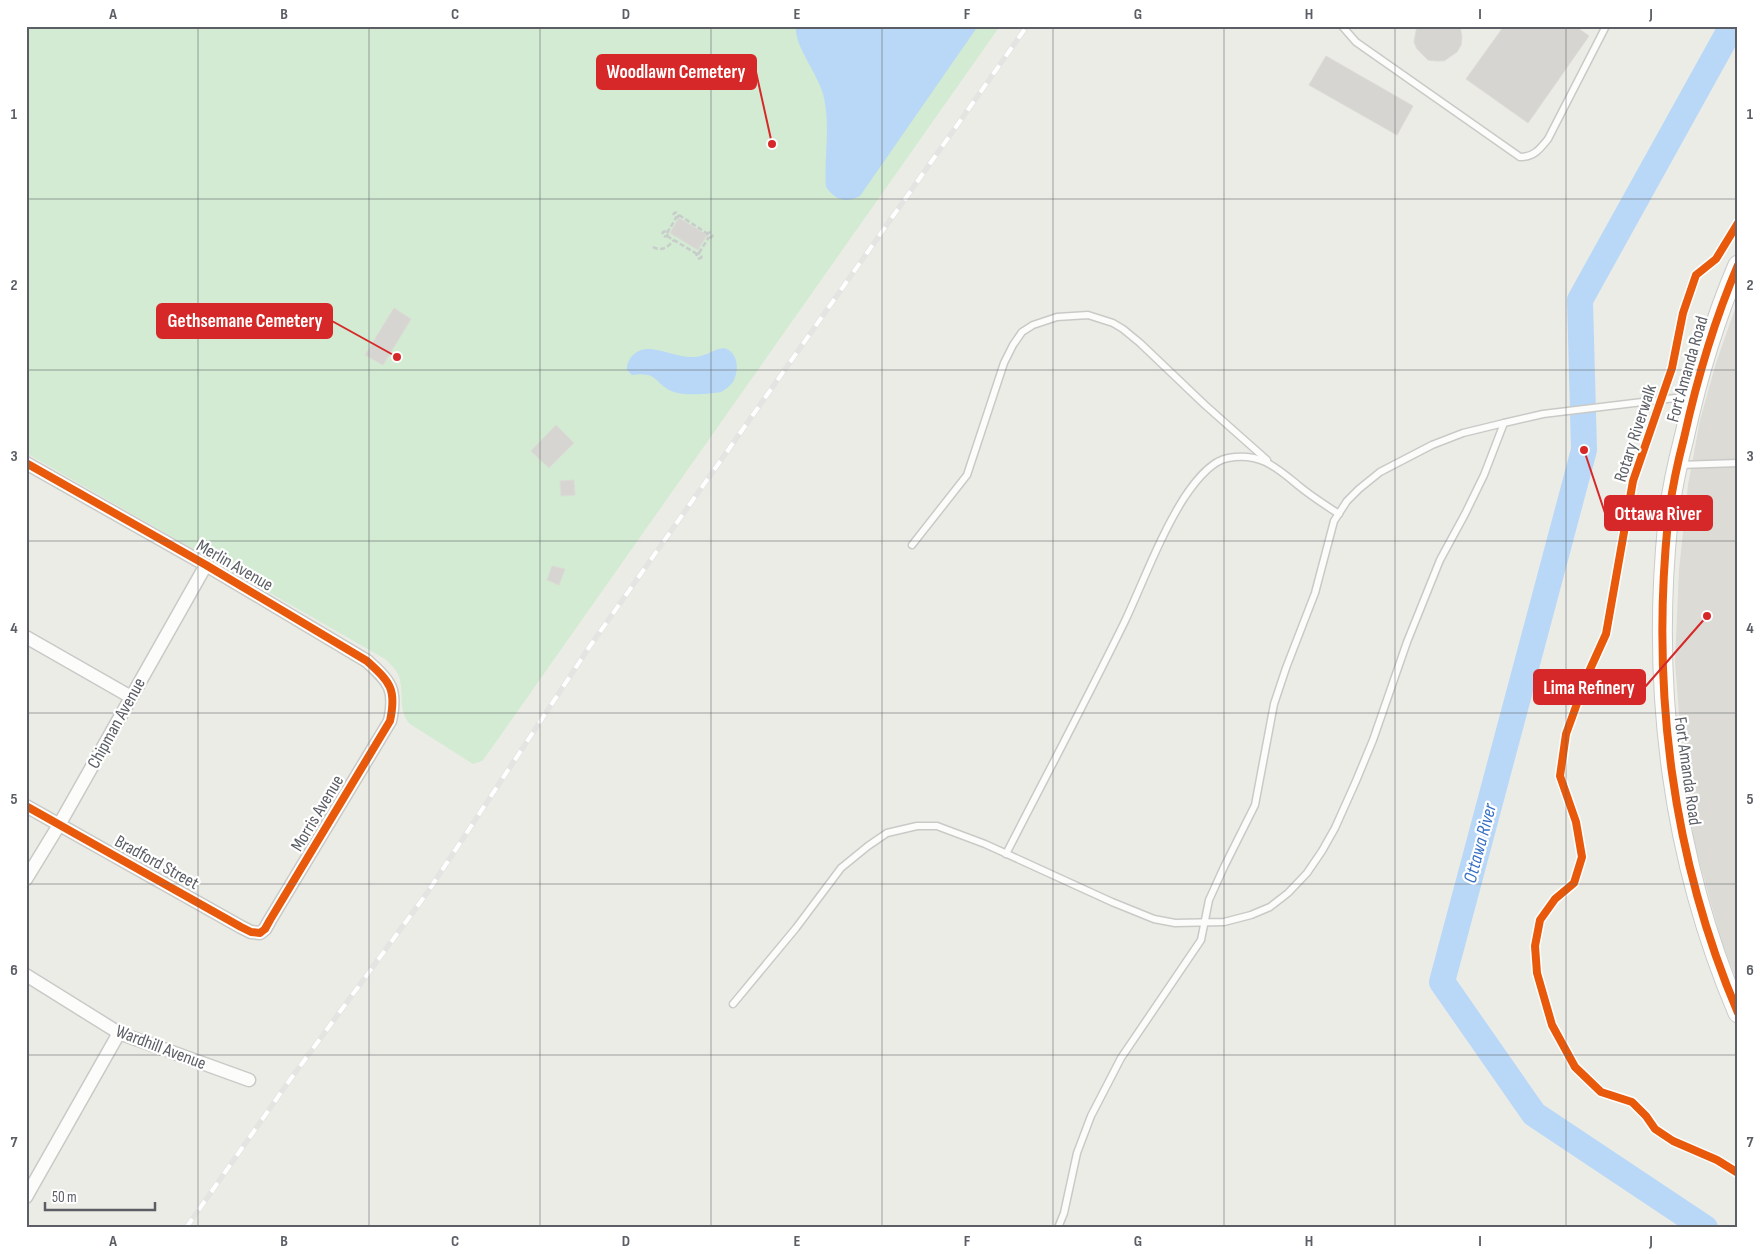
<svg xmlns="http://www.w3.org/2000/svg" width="1764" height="1254" font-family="'Sofia Sans Condensed',sans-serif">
<rect width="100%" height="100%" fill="#ecece6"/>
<path fill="#dcdbd6" d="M1738 300V984L1721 940 1694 842 1682 752 1675 662 1679 570 1688 485 1700 420 1716 363Z"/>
<path fill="#d2ebd2" d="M26 26H1000L486 756 482 761 473 764 410 724C397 711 405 691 398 674 395 668 390 664 385 659L26 453Z"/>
<g fill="#b9d8f8">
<path d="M796 26H978L860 196C846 204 834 199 826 187 824 156 831 123 823 94 817 72 794 46 796 26Z"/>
<path d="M724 348C738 352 740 370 733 382 730 386 726 389 721 392 710 394 684 396 674 392 654 385 660 371 632 375L627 370C626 360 636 349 647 349 663 349 678 358 694 357 705 357 713 349 724 348Z"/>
</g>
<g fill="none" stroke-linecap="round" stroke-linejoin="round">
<path stroke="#b9d8f8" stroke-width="26" d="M1705 1228 1534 1114 1442 982 1584 450 1580 300 1732 26"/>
</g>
<g fill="#d6d5d1" stroke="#dcdbd6">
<path d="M1417 26H1460L1462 37 1461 45 1457 52 1444 61H1436L1428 60 1417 49 1414 42Z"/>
<path d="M1504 26H1575L1589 36 1528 123 1466 79Z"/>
<path d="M1326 56 1413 106 1397 135 1309 85Z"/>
<path d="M679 218 707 235 698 250 670 233Z"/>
<path d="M394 308 411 319 383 365 365 355Z"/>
<path d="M556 425 574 443 549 468 531 451Z"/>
<path d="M574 480 575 495 561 496 560 481Z"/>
<path d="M552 566 565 569 559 585 547 580Z"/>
</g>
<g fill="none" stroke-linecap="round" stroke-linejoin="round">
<g stroke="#c9cac8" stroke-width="9">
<g id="lane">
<path d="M1342 26 1356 42 1520 157C1534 157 1540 149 1548 139L1606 26"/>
<path d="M1679 465 1738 463"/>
<path d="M912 545 967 475 1004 363 1013 345 1022 332 1033 325 1057 317 1088 315 1113 323 1123 329 1140 343 1205 405 1267 460"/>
<path d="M1006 854C1046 776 1087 699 1125 621 1144 580 1160 536 1184 498 1194 483 1210 461 1228 458 1260 452 1276 467 1299 486 1311 496 1325 505 1339 514"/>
<path d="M733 1004 796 928 841 868 868 846 887 833 917 826H937L985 844 1112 902 1154 919 1175 923 1224 922 1251 915 1270 907 1288 893 1307 873 1322 851 1335 828 1356 781 1373 740 1407 642 1440 560 1465 514 1484 475 1504 423 1543 414 1692 396"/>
<path d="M1058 1228 1064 1213 1077 1153 1091 1116 1121 1058 1201 940 1209 900 1224 867 1255 805 1274 704 1286 668 1315 593 1334 521 1347 501 1359 489 1380 472 1432 445 1463 433 1504 423"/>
</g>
</g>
<g stroke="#c9cac8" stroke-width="15">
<g id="street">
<path d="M26 463 206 565 367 661C390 682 397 689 390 721L270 920 265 929 260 933 251 932 241 927 26 806"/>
<path d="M26 637 131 697"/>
<path d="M26 879 59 825 206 565"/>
<path d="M26 975 119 1033 249 1080"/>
<path d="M26 1197 119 1033"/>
</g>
</g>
<g stroke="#c9cbca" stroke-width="21">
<path id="secondary" d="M1738 265C1714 321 1697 379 1684 438 1677 465 1671 493 1668 521 1651 689 1672 858 1738 1013"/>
</g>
<g stroke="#c8cdcb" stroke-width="2.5" stroke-dasharray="5 2.5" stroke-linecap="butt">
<circle cx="676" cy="215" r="2.5"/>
<path d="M679 215 708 234"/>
<circle cx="665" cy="234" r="2.5"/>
<circle cx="710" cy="235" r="2.5"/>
<path d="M667 233 676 218"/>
<path d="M667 236 697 254"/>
<path d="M653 247C662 252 668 247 674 240"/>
<path d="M699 253 709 237"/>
<circle cx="699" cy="256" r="2.5"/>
</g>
<use href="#lane" stroke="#fcfcfb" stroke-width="6"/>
<use href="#street" stroke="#fcfcfb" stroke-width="12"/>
<use href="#secondary" stroke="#fcfcfb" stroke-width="19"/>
<g stroke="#e4e4e3" stroke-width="5.5">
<path id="rail" d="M186 1228 287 1084 427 893 590 646 1027 26"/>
</g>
<use href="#rail" stroke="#fff" stroke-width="4" stroke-dasharray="11" stroke-linecap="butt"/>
<g stroke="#fff" stroke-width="11">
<g id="cycleway">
<path d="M1738 223 1716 259 1696 275 1683 313 1672 368 1633 481 1606 634 1587 676 1566 734 1560 776 1576 822 1582 857 1574 883 1555 899 1540 920 1535 946 1537 973 1552 1025 1575 1067 1601 1092 1632 1102 1646 1116 1655 1129 1673 1141 1717 1160 1738 1173"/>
<path d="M1738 265C1714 321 1697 379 1684 438 1677 465 1671 493 1668 521 1651 689 1672 858 1738 1013"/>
<path d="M26 463 206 565 367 661C390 682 397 689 390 721L270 920 265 929 260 933 251 932 241 927 26 806"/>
</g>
</g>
<use href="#cycleway" stroke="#e8590c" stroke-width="8"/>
</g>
<path fill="none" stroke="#5b5f65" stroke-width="1" stroke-opacity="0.55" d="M198 26V1228M369 26V1228M540 26V1228M711 26V1228M882 26V1228M1053 26V1228M1224 26V1228M1395 26V1228M1566 26V1228M26 199H1738M26 370H1738M26 541H1738M26 713H1738M26 884H1738M26 1055H1738"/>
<g text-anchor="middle" stroke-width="4.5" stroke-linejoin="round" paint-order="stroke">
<g font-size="18" fill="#5b5f65" stroke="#fff">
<text transform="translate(1687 369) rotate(-74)" y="6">Fort Amanda Road</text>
<text transform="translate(1635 433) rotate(-72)" y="6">Rotary Riverwalk</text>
<text transform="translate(235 565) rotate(30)" y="6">Merlin Avenue</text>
<text transform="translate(116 723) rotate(-61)" y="6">Chipman Avenue</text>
<text transform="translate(1688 771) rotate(82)" y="6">Fort Amanda Road</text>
<text transform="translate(317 813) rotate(-59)" y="6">Morris Avenue</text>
<text transform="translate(157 862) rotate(29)" y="6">Bradford Street</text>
<text transform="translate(161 1047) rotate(21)" y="6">Wardhill Avenue</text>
</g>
<g font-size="19" font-style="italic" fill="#3871c6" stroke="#fff">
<text transform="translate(1479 843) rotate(-75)" y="7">Ottawa River</text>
</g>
</g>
<path fill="none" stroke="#d62828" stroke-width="2" d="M772 144L756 72M397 357L332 321M1584 450L1605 513M1707 616L1645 687"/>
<g fill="#d62828" stroke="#fff" stroke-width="2">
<circle cx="772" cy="144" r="5"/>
<circle cx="397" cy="357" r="5"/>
<circle cx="1584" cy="450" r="5"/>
<circle cx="1707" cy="616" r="5"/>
</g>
<g fill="#d62828" stroke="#d62828" stroke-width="2">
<rect x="597" y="55" width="159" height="34" rx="5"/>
<rect x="157" y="304" width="175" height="34" rx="5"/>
<rect x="1605" y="496" width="107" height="34" rx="5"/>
<rect x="1534" y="670" width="111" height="34" rx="5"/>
</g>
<g font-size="19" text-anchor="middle" font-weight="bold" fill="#fff">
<text x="676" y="78">Woodlawn Cemetery</text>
<text x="245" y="327">Gethsemane Cemetery</text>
<text x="1658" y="520">Ottawa River</text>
<text x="1589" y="694">Lima Refinery</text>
</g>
<rect width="1764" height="1254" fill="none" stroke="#ffffff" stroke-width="55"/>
<path d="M45 1202v8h110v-8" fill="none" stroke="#5b5f65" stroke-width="2.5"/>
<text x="52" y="1202" font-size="15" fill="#5b5f65" stroke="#ffffff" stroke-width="4" paint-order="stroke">50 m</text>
<rect x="28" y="28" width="1708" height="1198" fill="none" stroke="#5b5f65" stroke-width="2"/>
<g font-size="16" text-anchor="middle" font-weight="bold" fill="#5b5f65">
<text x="113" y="19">A</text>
<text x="284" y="19">B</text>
<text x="455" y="19">C</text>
<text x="626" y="19">D</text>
<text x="797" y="19">E</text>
<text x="967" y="19">F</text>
<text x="1138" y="19">G</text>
<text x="1309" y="19">H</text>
<text x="1480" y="19">I</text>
<text x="1651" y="19">J</text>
<text x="14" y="119">1</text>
<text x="1750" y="119">1</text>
<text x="14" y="290">2</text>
<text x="1750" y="290">2</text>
<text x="14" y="461">3</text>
<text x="1750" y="461">3</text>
<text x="14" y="633">4</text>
<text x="1750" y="633">4</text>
<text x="14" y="804">5</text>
<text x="1750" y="804">5</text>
<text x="14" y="975">6</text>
<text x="1750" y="975">6</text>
<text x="14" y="1147">7</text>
<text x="1750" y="1147">7</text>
<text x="113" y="1246">A</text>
<text x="284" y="1246">B</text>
<text x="455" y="1246">C</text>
<text x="626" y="1246">D</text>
<text x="797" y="1246">E</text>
<text x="967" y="1246">F</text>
<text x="1138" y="1246">G</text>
<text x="1309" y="1246">H</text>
<text x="1480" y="1246">I</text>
<text x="1651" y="1246">J</text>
</g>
</svg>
